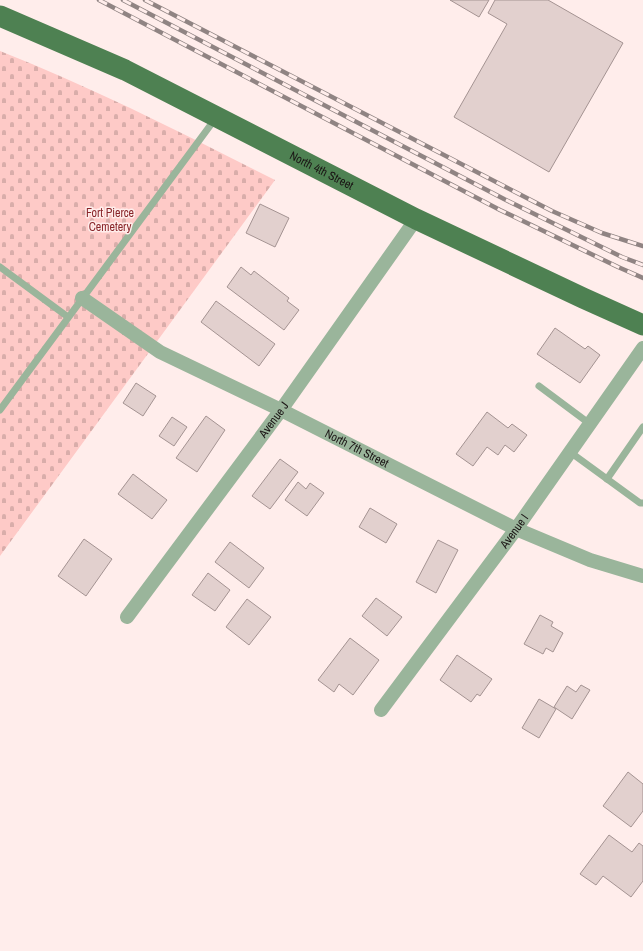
<svg xmlns="http://www.w3.org/2000/svg" width="643" height="951" font-family="'Archivo Narrow',sans-serif">
<defs>
<pattern id="cemetery-stones" width="16" height="16" patternUnits="userSpaceOnUse"><rect width="16" height="16" fill="#fecac7"/><path d="M2 7V4a2 2 0 0 1 4 0v3zM10 15v-3a2 2 0 0 1 4 0v3z" fill="#d9adaa"/></pattern>
</defs>
<rect width="100%" height="100%" fill="#ffedeb"/>
<path fill="url(#cemetery-stones)" d="M0 51C94 88 184 134 275 180L0 556Z"/>
<g fill="#e2d0ce" stroke="#a49392">
<path d="M450 0H489L479 17Z"/>
<path d="M495 0H548L623 43 549 172 454 117 507 24 488 13Z"/>
<path d="M260 204 289 218 275 247 246 233Z"/>
<path d="M241 267 251 275 254 271 289 298 287 301 299 310 284 330 227 287Z"/>
<path d="M216 301 275 344 259 366 201 322Z"/>
<path d="M555 328 585 349 588 346 600 355 580 383 537 354Z"/>
<path d="M136 383 156 396 143 416 123 403Z"/>
<path d="M487 412 508 428 512 424 527 435 514 452 505 445 498 455 487 447 473 466 456 454Z"/>
<path d="M206 416 225 430 197 472 176 458Z"/>
<path d="M172 417 187 427 174 446 159 436Z"/>
<path d="M280 459 298 472 270 509 252 496Z"/>
<path d="M133 474 167 500 152 519 118 494Z"/>
<path d="M298 482 306 489 310 483 324 493 307 516 285 500Z"/>
<path d="M370 508 397 524 386 543 359 527Z"/>
<path d="M84 539 112 559 86 596 58 576Z"/>
<path d="M438 540 458 550 436 593 416 582Z"/>
<path d="M230 542 264 568 249 588 215 562Z"/>
<path d="M208 573 230 590 215 611 192 595Z"/>
<path d="M376 598 402 617 387 636 362 616Z"/>
<path d="M247 599 271 617 249 645 226 627Z"/>
<path d="M540 615 553 622 551 626 563 633 553 652 546 648 543 654 524 644Z"/>
<path d="M350 638 379 660 353 695 339 684 334 692 318 680Z"/>
<path d="M457 655 492 679 480 696 477 694 471 702 440 680Z"/>
<path d="M581 685 590 690 572 719 554 707 567 686 576 692Z"/>
<path d="M539 699 556 709 539 738 522 728Z"/>
<path d="M628 772 643 784V811L631 827 603 806Z"/>
<path d="M609 835 632 852 639 843 643 846V881L631 897 603 876 596 885 580 874Z"/>
</g>
<g fill="none" stroke-linecap="round" stroke-linejoin="round">
<g stroke="#9ab59b" stroke-width="7">
<path d="M0 267 68 317"/>
<path d="M539 386 590 424"/>
<path d="M0 410 215 119"/>
<path d="M570 452 640 503H643"/>
<path d="M607 479 643 427"/>
</g>
<g stroke="#9ab59b" stroke-width="14">
<path id="s1" d="M82 298 160 352 281 410 516 529 590 560 643 576"/>
<path id="s2" d="M127 617 281 410 416 219"/>
<path id="s3" d="M381 710 516 529 643 348"/>
</g>
<path stroke="#4e8152" stroke-width="21" id="s4" d="M0 16 125 70 416 219 583 298 643 325"/>
<g stroke="#908483" stroke-width="4.5">
<g id="rail">
<path d="M99 0 500 210 618 267 643 278"/>
<path d="M123 0 504 199 622 257 643 265"/>
<path d="M145 0 552 211 602 233 643 246"/>
</g>
</g>
<use href="#rail" stroke="#ffedeb" stroke-width="3" stroke-dasharray="9" stroke-linecap="butt"/>
</g>
<g text-anchor="middle" stroke-width="3" stroke-linejoin="round" paint-order="stroke">
<g font-size="12" fill="#1a1414" stroke="#ffedeb">
<text dy="4" stroke="none"><textPath href="#s4" startOffset="357">North 4th Street</textPath></text>
<text dy="4" stroke="none"><textPath href="#s2" startOffset="246">Avenue J</textPath></text>
<text dy="4" stroke="none"><textPath href="#s1" startOffset="314">North 7th Street</textPath></text>
<text dy="4" stroke="none"><textPath href="#s3" startOffset="223">Avenue I</textPath></text>
</g>
<g font-size="12" fill="#8a262a" stroke="#ffedeb">
<text x="110" y="217">Fort Pierce<tspan x="110" dy="14">Cemetery</tspan></text>
</g>
</g>
</svg>
